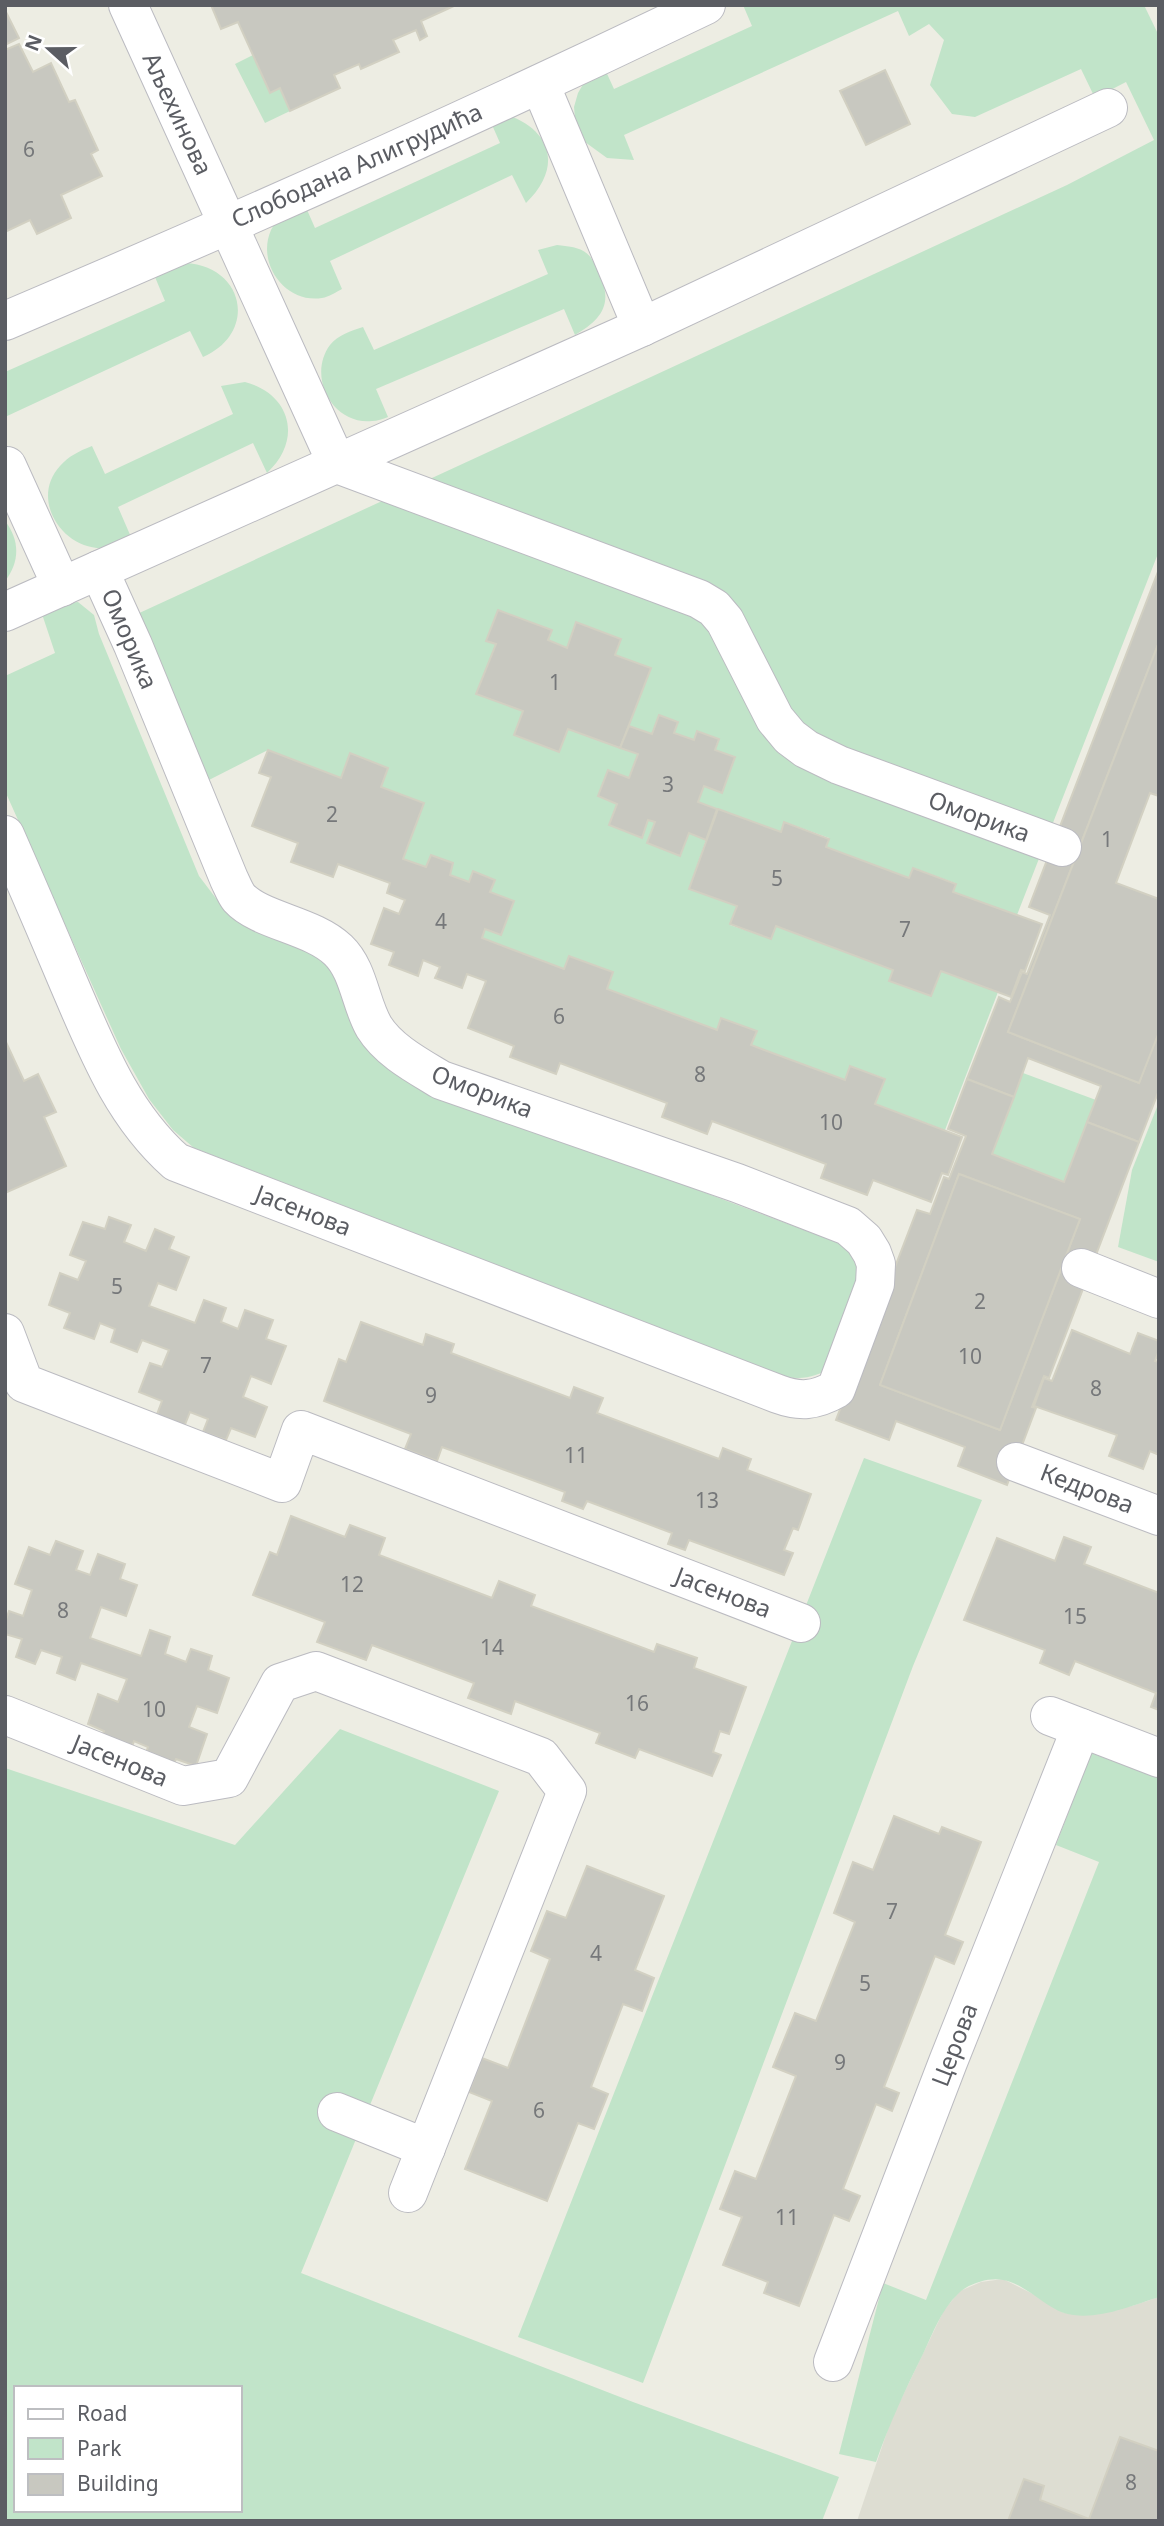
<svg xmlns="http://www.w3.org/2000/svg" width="1164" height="2526" font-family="'Noto Sans',sans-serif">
<rect width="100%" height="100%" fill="#edede3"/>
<path fill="#ddddd2" d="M1003 2279 1041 2298 1064 2313 1132 2306 1159 2297V2521H857L891 2420 944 2310 960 2291 981 2282Z"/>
<g fill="#c1e4c9" fill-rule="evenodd">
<path d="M743 5H1144L1159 36V551L1017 915 953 892 955 883 914 868 909 878 826 847 829 838 785 822 781 832 698 802 704 786 722 792 735 757 715 750 719 739 698 731 694 740 674 733 678 722 659 715 652 734 629 726 650 668 615 655 621 639 577 622 567 648 548 640 551 630 498 610 487 640 496 644 477 694 523 711 514 735 558 752 568 729 638 754 629 778 608 770 598 796 617 804 609 825 642 837 648 820 655 822 647 843 680 856 689 833 706 840 689 888 737 906 730 925 771 939 776 926 893 970 889 981 931 996 941 971 998 992 945 1130 875 1104 884 1078 850 1066 845 1080 751 1045 756 1031 722 1018 717 1030 607 989 612 972 569 956 564 969 482 938 485 929 501 935 514 901 490 892 473 872 469 882 450 875 453 863 432 855 426 867 403 859 424 803 381 787 388 768 350 753 341 778 268 750 207 781 135 615 1067 185 1154 140 1126 82 1095 98 1081 69 975 117 952 114 930 85 944 40 929 24 909 36 898 11 624 135 634 160 607 158 585 142 576 130 574 107 578 93 585 81 603 65 614 89 752 26Z"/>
<path d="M253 55 270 93 280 88 290 111 265 123 235 64Z"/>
<path d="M508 115C554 132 561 169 526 203L512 175 330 261 342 289C336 292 329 297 322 298 286 304 256 264 271 230 277 217 291 210 304 203L315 228 500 143 489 118Z"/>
<path d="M557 245C586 248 590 251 601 278 613 306 599 321 575 335L564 309 376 389 388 417C383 419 377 421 372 421 332 425 307 376 330 345 338 335 351 331 363 327L374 350 548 274 538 250Z"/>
<path d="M185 263C245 266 258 333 203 357L190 331 5 417V372L165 301 155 277Z"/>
<path d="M245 382C291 394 303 440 267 473L253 443 118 507 131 537C125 540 118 545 112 547 68 557 27 502 60 466 69 456 79 451 92 446L105 474 233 414 221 386Z"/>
<path d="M5 521C20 540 20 562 5 581Z"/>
<path d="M78 602 94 615 99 634 199 876 218 901 245 921 327 958 432 1090 844 1245 864 1267 833 1367C817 1376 805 1380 787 1377L194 1148 173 1130 149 1099 121 1049 5 791V676L55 653 42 614 65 603Z"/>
<path d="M1023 1073 1096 1100 1064 1182 992 1154Z"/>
<path d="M1159 1102V1262L1118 1247 1132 1170Z"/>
<path d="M864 1458 982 1500 913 1666 643 2383 518 2337Z"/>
<path d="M340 1729 499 1791 301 2273 633 2402 839 2477 822 2521H5V1768L235 1845ZM16 2388H240V2510H16Z"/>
<path d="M1091 1753 1159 1778V2297C1131 2306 1094 2322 1064 2313 1045 2307 1024 2283 1003 2280 989 2277 967 2284 958 2294 941 2310 933 2333 923 2354 905 2390 889 2425 876 2462L839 2454 883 2283 926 2300 1099 1862 1056 1845Z"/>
</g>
<g fill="#c8c8c0" stroke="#d2d0c2" stroke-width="2" fill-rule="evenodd">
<path d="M211 5H456L421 21 427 36 420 40 416 30 393 40 399 52 361 69 359 64 334 75 340 88 290 111 280 88 270 93 238 22 221 29Z"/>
<path d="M5 10 19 38 5 45Z"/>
<path d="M19 44 33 72 51 63 69 102 75 100 98 150 91 154 102 176 61 195 71 218 37 234 30 220 5 232V50Z"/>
<path d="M885 70 910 124 866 145 840 91Z"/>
<path d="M1159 569V642L1008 1032 1139 1083 1159 1031V1090L1139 1142 1087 1122 1101 1086 1028 1058 1014 1097 967 1079 999 997 1010 1002 1022 972 1027 974 1050 915 1029 907Z"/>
<path d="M498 610 552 630 548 640 567 648 576 622 621 639 615 655 651 668 620 748 568 729 559 752 514 735 523 711 476 694 496 644 486 641Z"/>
<path d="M1159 642V796L1150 793 1116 883 1159 899V1032L1139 1083 1008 1032Z"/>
<path d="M659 715 678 722 674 733 694 740 697 731 719 739 715 750 735 757 722 793 704 786 698 802 717 809 706 840 689 833 680 856 647 843 655 822 648 820 642 838 609 825 617 804 598 796 608 770 629 778 638 754 620 748 629 726 652 734Z"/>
<path d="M268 750 341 778 350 753 388 768 381 787 424 803 403 859 426 867 431 855 453 863 450 875 469 882 473 871 495 880 490 892 514 901 501 935 485 929 482 938 564 969 569 956 613 972 607 989 717 1030 721 1018 757 1031 751 1045 845 1080 850 1066 885 1079 875 1104 962 1137 948 1175 942 1173 931 1202 873 1180 867 1195 821 1178 826 1164 712 1121 707 1134 662 1117 667 1103 560 1063 556 1074 510 1057 514 1046 468 1028 486 981 467 974 462 988 435 978 440 967 423 960 418 976 389 965 394 952 371 944 384 908 399 914 405 900 387 893 390 883 338 864 333 877 291 862 298 843 252 826 271 777 259 773Z"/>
<path d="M718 809 781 832 784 822 829 839 826 847 909 878 913 868 956 884 953 892 1042 924 1025 971 1021 970 1011 997 941 971 931 996 889 981 893 970 776 926 771 939 730 924 737 906 689 889Z"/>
<path d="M5 1040 24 1081 38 1074 56 1112 44 1117 66 1166 5 1193Z"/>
<path d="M967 1079 1014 1097 992 1154 1064 1182 1087 1122 1139 1142 1049 1378 1044 1376 1032 1407 1036 1408 1007 1485 958 1466 965 1447 896 1421 889 1440 836 1420 917 1210 930 1214 944 1177 949 1179 966 1136 948 1129ZM959 1174 1080 1219 1000 1430 880 1385Z"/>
<path d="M959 1174 1080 1219 1000 1430 880 1385Z"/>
<path d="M109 1217 131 1225 124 1242 146 1251 155 1229 174 1237 169 1249 189 1257 176 1290 158 1283 149 1306 195 1323 204 1300 226 1308 221 1322 238 1329 245 1310 273 1320 266 1339 286 1346 271 1384 251 1376 243 1397 267 1407 255 1437 231 1428 226 1440 203 1432 208 1419 190 1412 184 1427 156 1417 162 1401 139 1392 150 1363 162 1367 169 1350 142 1340 137 1352 111 1342 115 1329 100 1323 94 1339 64 1328 70 1313 49 1305 60 1273 78 1280 86 1261 70 1255 83 1222 105 1229Z"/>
<path d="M361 1322 423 1345 426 1334 454 1344 451 1353 570 1398 574 1387 603 1398 597 1413 719 1459 723 1448 751 1459 747 1470 811 1494 798 1530 793 1528 784 1550 793 1553 784 1575 689 1540 685 1550 668 1544 672 1533 587 1501 583 1509 562 1501 565 1492 442 1447 437 1461 405 1449 411 1434 324 1401 339 1359 346 1362Z"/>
<path d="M1072 1330 1130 1354 1138 1333 1159 1341V1350L1155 1361 1159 1362V1455L1150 1451 1143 1469 1109 1456 1117 1435 1034 1406 1044 1378 1052 1381Z"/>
<path d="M291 1516 345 1537 350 1525 385 1538 379 1555 492 1598 499 1581 535 1595 531 1606 654 1652 657 1644 697 1658 694 1668 746 1687 729 1734 720 1731 713 1752 721 1755 712 1776 639 1749 635 1758 596 1743 600 1733 515 1701 511 1714 468 1698 474 1683 372 1645 366 1660 317 1642 325 1622 253 1595 270 1552 277 1555Z"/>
<path d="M1064 1537 1091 1547 1084 1564 1159 1593V1710L1151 1707 1156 1693 1075 1661 1069 1675 1040 1663 1045 1650 964 1620 997 1538 1055 1561Z"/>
<path d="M56 1541 83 1551 76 1570 90 1575 98 1554 125 1564 120 1579 137 1585 126 1616 101 1607 90 1638 141 1656 150 1630 170 1637 165 1654 186 1662 191 1649 212 1656 208 1670 229 1678 217 1713 197 1706 189 1727 207 1734 196 1766 176 1759 172 1769 144 1759 148 1747 134 1741 130 1753 100 1742 104 1731 88 1724 98 1694 118 1702 127 1679 81 1663 75 1680 57 1673 62 1657 41 1650 35 1664 16 1657 22 1639 5 1634V1623L9 1611 23 1616 32 1590 15 1584 29 1547 50 1555Z"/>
<path d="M894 1816 939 1834 942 1827 981 1842 945 1935 963 1942 954 1964 935 1956 884 2087 899 2093 892 2111 876 2104 843 2189 860 2196 849 2221 834 2215 799 2306 764 2293 768 2282 723 2265 742 2217 720 2209 735 2171 756 2179 796 2076 773 2067 795 2013 816 2021 855 1922 834 1913 853 1862 873 1870Z"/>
<path d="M587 1866 664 1896 635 1970 654 1978 642 2011 623 2004 591 2087 608 2094 594 2129 578 2123 547 2201 465 2169 492 2101 469 2092 482 2058 508 2068 550 1959 531 1951 547 1911 566 1918Z"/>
<path d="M1120 2437 1159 2451V2521H1008L1024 2479 1044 2486 1040 2500 1089 2519Z"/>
</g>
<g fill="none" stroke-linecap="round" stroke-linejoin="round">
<g stroke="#bbbbc1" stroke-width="40">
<g id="minor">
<path d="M128 5 337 464 699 599 714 608 725 621 775 719 790 737 806 749 839 765 1062 847"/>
<path d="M540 84 642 327"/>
<path d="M5 321C241 221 475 116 706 5"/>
<path d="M7 466 62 587"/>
<path d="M5 612 642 327 1108 108"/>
<path d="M5 835C27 885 48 934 69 984 97 1049 122 1114 176 1162L778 1394C800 1402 815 1401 836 1389L875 1284 876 1264 872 1253 864 1240 848 1226 737 1183 441 1080C418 1066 389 1051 374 1027 360 1003 359 970 338 950 312 925 260 921 239 898 235 893 232 885 229 879L133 645 99 570"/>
<path d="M1081 1268 1159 1299"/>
<path d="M5 1333 24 1383 282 1483 301 1430 801 1623"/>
<path d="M1016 1462 1159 1516"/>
<path d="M5 1715 183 1786 229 1778 280 1683 316 1671 541 1757 567 1791 408 2193"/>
<path d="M1050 1716 1159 1758"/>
<path d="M337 2112 426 2148"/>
<path d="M833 2362 948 2062 1081 1728"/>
</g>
</g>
<use href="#minor" stroke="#fff" stroke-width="38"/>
</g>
<g text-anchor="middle" stroke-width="5" stroke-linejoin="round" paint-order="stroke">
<g font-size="21" fill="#76787a">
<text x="29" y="157">6</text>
<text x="555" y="690">1</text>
<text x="668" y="792">3</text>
<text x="332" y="822">2</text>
<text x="1107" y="847">1</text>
<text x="777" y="886">5</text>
<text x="441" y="929">4</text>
<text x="905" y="937">7</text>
<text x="559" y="1024">6</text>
<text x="700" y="1082">8</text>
<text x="831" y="1130">10</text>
<text x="117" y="1294">5</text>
<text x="980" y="1309">2</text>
<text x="970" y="1364">10</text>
<text x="206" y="1373">7</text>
<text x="1096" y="1396">8</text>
<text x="431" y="1403">9</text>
<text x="576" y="1463">11</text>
<text x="707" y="1508">13</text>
<text x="352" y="1592">12</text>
<text x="63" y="1618">8</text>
<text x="1075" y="1624">15</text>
<text x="492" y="1655">14</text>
<text x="637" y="1711">16</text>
<text x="154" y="1717">10</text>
<text x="892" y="1919">7</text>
<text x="596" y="1961">4</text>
<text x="865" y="1991">5</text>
<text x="840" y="2070">9</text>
<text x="539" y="2118">6</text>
<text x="787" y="2225">11</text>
<text x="1131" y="2490">8</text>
</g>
<g font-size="24" fill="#5b5d63" stroke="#fff">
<text transform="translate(177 114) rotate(65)" y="8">Аљехинова</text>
<text transform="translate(357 166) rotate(-24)" y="8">Слободана Алигрудића</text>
<text transform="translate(129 639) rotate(67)" y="8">Оморика</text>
<text transform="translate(979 817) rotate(20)" y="8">Оморика</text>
<text transform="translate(482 1092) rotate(21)" y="8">Оморика</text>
<text transform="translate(303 1211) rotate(21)" y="8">Јасенова</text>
<text transform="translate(1087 1489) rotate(21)" y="8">Кедрова</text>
<text transform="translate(723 1593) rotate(21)" y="8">Јасенова</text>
<text transform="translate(120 1761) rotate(22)" y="8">Јасенова</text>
<text transform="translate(955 2045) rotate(-69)" y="8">Церова</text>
</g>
</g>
<rect width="1164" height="2526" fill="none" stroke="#5b5d63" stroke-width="14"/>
<rect x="14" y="2386" width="228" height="126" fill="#ffffff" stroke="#bdbec1" stroke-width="2"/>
<rect x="28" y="2409" width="35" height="10" fill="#ffffff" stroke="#bdbec1" stroke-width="2"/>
<text x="77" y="2421" font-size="21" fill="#5b5d63">Road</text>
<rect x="28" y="2438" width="35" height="21" fill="#c1e4c9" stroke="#bdbec1" stroke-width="2"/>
<text x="77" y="2456" font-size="21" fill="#5b5d63">Park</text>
<rect x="28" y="2474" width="35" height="21" fill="#c8c8c0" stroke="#bdbec1" stroke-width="2"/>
<text x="77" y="2491" font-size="21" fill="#5b5d63">Building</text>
<g transform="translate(49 49) rotate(291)" stroke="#ffffff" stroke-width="5" paint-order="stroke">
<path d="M0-5L12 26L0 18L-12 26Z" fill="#5b5d63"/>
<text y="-10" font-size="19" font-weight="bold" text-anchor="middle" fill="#5b5d63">N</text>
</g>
</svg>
